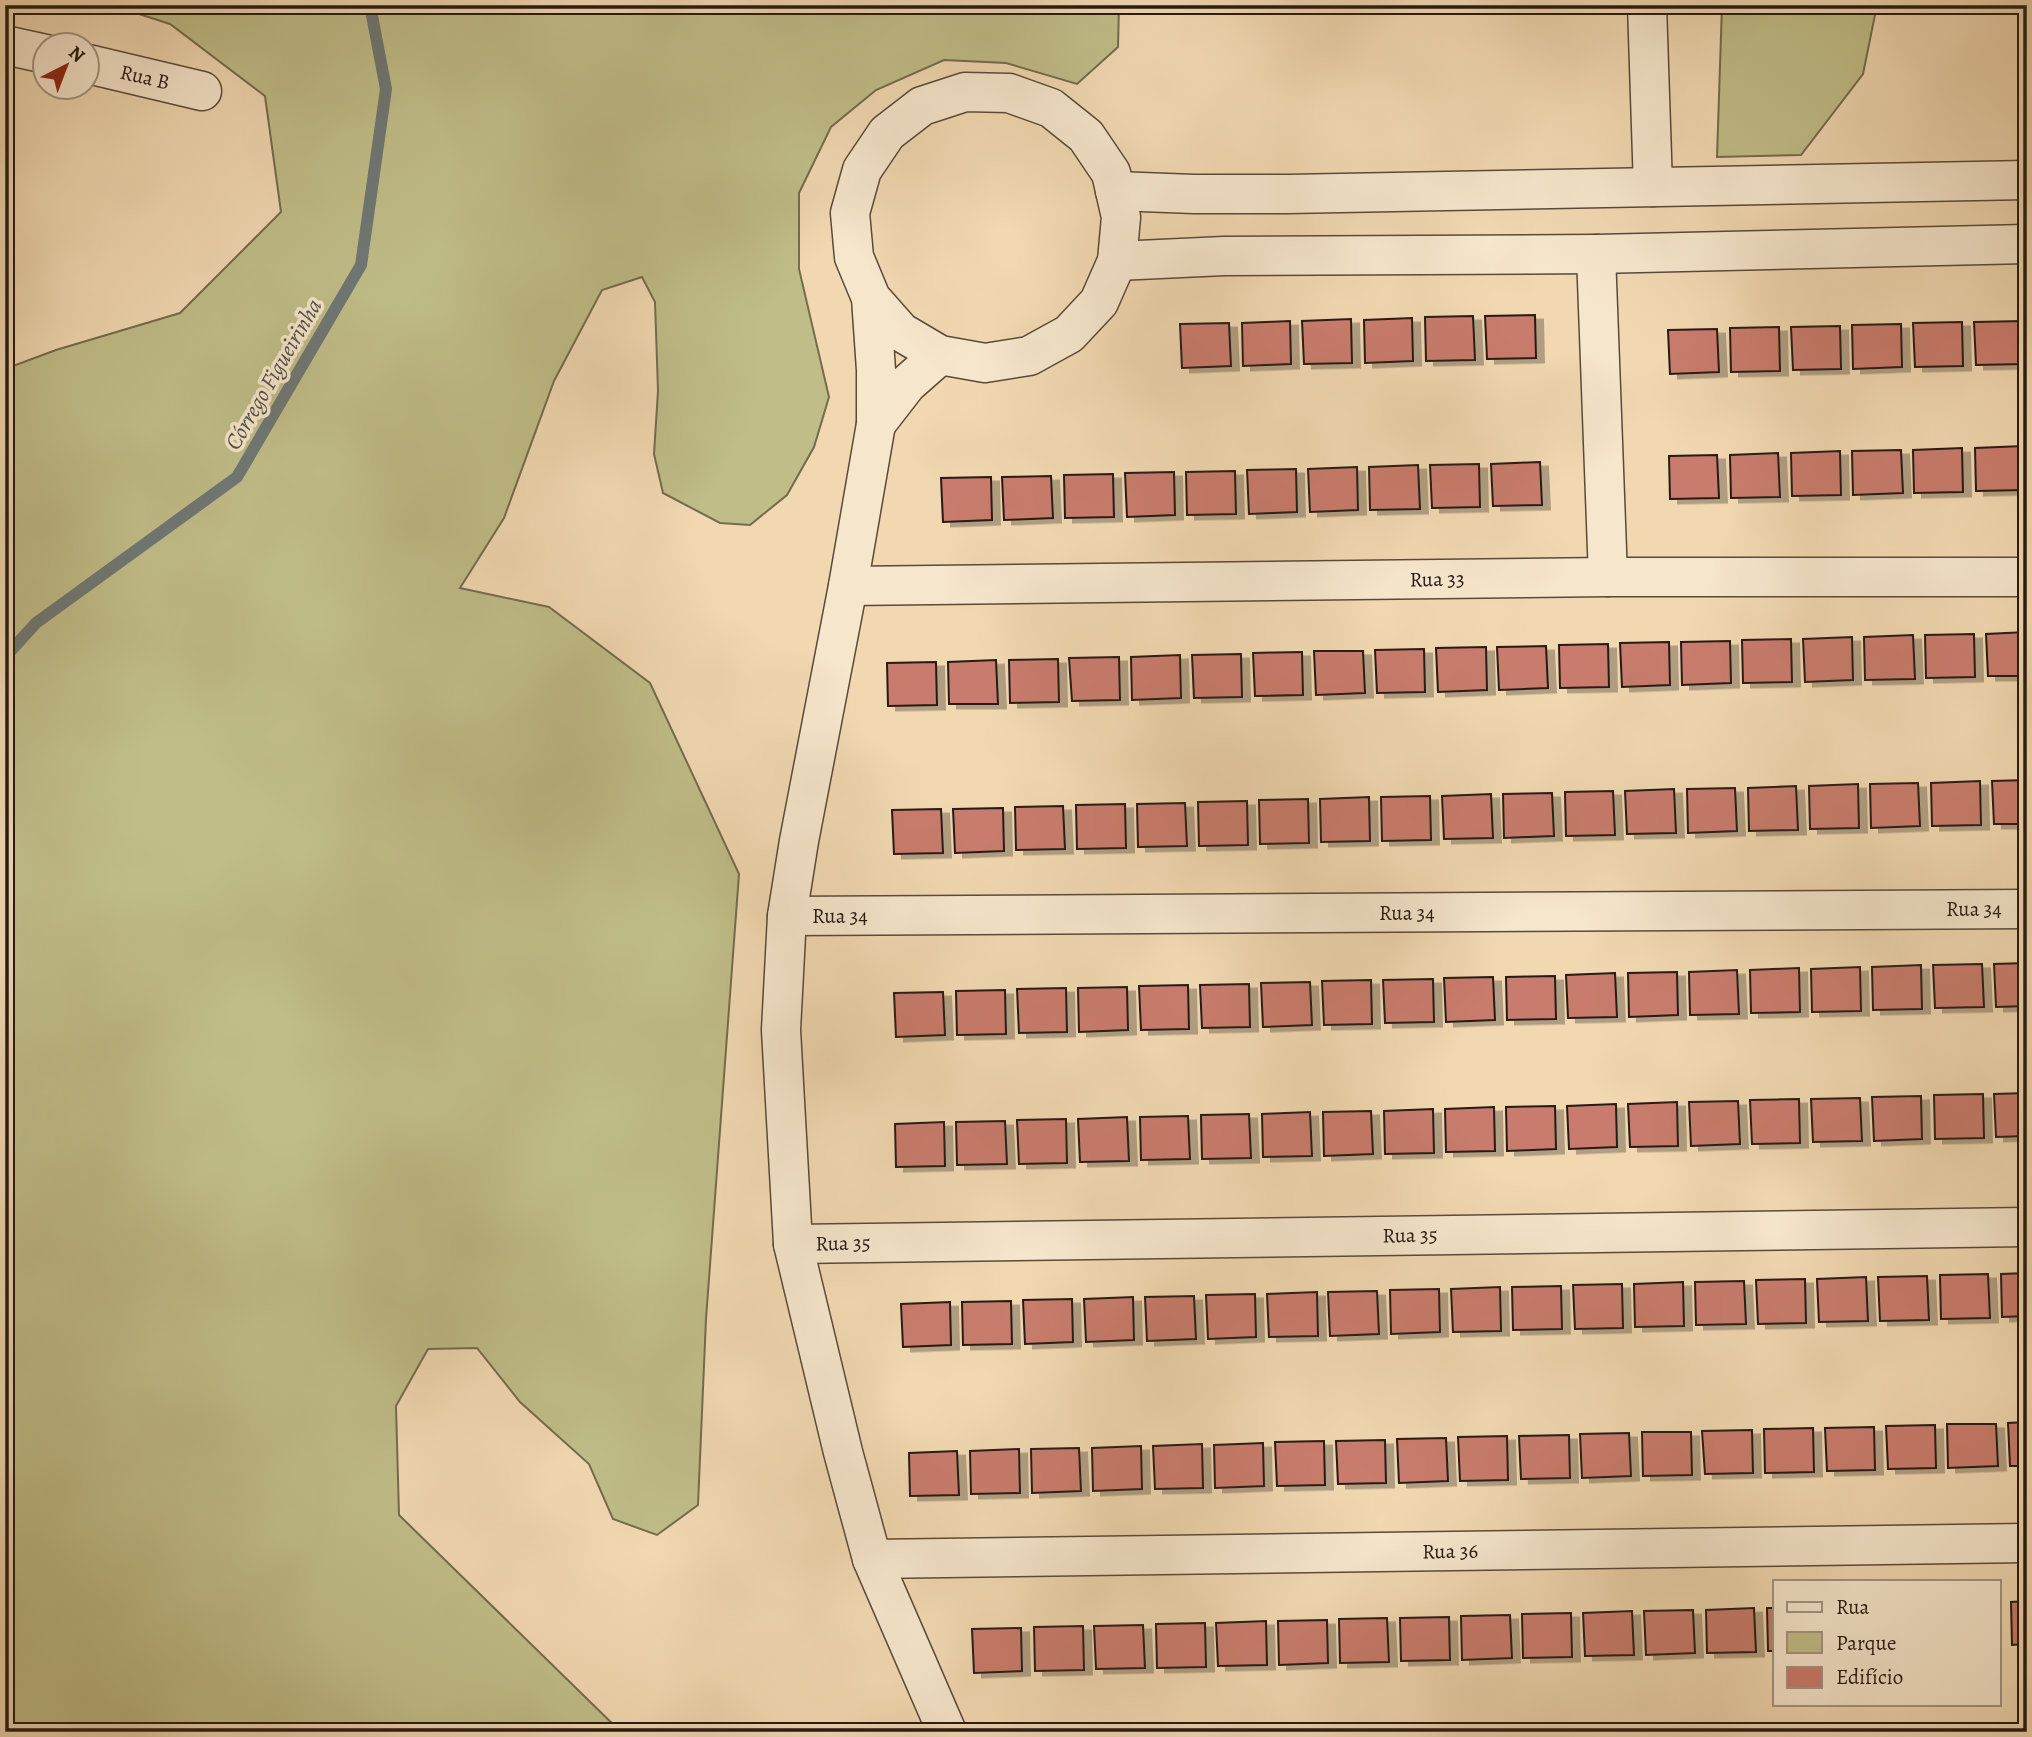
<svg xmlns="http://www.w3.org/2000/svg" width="2032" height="1737" font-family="Alegreya,serif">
<defs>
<filter id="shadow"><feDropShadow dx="8" dy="4.5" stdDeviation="0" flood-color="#0004"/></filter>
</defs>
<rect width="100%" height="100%" fill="#f1d8b1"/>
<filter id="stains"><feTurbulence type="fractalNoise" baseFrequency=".00286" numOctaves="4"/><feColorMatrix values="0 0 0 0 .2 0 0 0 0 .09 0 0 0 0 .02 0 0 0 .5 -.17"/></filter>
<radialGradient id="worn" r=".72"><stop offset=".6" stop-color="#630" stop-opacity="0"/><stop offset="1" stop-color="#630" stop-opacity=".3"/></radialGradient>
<g fill="#c0bd88" stroke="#736c4e" stroke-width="2">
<path d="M111 5H1119L1118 47 1077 84 1006 63 944 60 876 90 831 127 799 193V269L829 397 814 447 787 495 750 525 720 523 663 493 654 454 658 391 655 302 642 277 602 290 554 381 504 518 460 588 549 607 650 683 739 874 706 1319 698 1505 657 1535 613 1519 589 1464 520 1402 477 1348 428 1349 396 1406 399 1515 621 1732H5V369L56 350 180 313 281 212 265 96 170 24Z"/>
<path d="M1722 5H1877L1863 74 1801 155 1717 157Z"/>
</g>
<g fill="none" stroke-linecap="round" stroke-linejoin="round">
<path stroke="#6f7875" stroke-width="12" d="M5 657 36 623 237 477 361 265 386 89 370 5"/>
</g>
<g fill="#c97b6d" stroke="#261a13" stroke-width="2" filter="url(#shadow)">
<path d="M1535 315 1536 358 1487 359 1485 316Z"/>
<path d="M1473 316 1475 360 1426 361 1425 317Z"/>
<path d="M1412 318 1413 361 1365 363 1364 320Z"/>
<path d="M1351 319 1352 363 1304 364 1302 321Z"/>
<path d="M1290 321 1291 364 1243 366 1242 323Z"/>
<path d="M2023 321 2024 364 1976 365 1974 322Z"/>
<path d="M1962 322 1963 366 1915 367 1913 323Z"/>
<path d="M1229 323 1231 366 1182 368 1180 324Z"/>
<path d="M1901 324 1902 367 1853 369 1852 325Z"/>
<path d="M1840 326 1841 369 1793 370 1791 327Z"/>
<path d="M1779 327 1780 371 1731 372 1730 328Z"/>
<path d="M1717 329 1719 372 1670 374 1668 330Z"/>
<path d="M2023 446 2025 490 1976 491 1975 448Z"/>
<path d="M1962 448 1963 492 1914 493 1913 450Z"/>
<path d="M1901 450 1903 493 1853 495 1852 451Z"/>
<path d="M1840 451 1841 495 1792 496 1791 453Z"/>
<path d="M1778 453 1780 497 1731 498 1730 455Z"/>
<path d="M1717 455 1719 498 1670 499 1669 456Z"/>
<path d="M1540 462 1542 505 1493 506 1491 464Z"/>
<path d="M1479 464 1480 507 1432 508 1430 465Z"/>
<path d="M1418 465 1420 509 1370 510 1369 467Z"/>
<path d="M1357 467 1358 510 1310 512 1308 469Z"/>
<path d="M1296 469 1297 512 1249 514 1247 470Z"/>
<path d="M1235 471 1236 514 1187 515 1186 472Z"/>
<path d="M1174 472 1175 515 1127 517 1125 473Z"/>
<path d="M1113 474 1114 517 1065 518 1064 475Z"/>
<path d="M1051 476 1053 518 1004 520 1002 477Z"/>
<path d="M991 477 992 520 943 522 941 478Z"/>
<path d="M2027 632V676H1988L1986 634Z"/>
<path d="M1974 634 1975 677 1926 678 1925 635Z"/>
<path d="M1913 635 1915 679 1865 680 1864 637Z"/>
<path d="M1852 637 1853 680 1805 682 1803 639Z"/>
<path d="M1791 639 1792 682 1743 683 1742 640Z"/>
<path d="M1730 641 1731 683 1682 685 1681 642Z"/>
<path d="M1669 642 1670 685 1622 687 1620 643Z"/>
<path d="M1608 644 1609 687 1560 688 1559 645Z"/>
<path d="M1546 646 1548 688 1499 690 1497 647Z"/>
<path d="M1486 647 1487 690 1438 692 1436 648Z"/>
<path d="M1424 649 1425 692 1377 693 1375 650Z"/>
<path d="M1314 651H1363L1365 693 1316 695Z"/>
<path d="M1302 652 1303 695 1255 696 1253 653Z"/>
<path d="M1241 654 1242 697 1194 698 1192 655Z"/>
<path d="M1180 655 1181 698 1132 700 1131 657Z"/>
<path d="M1119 657 1120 700 1072 701 1069 658Z"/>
<path d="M1058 659 1059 702 1010 703 1009 660Z"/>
<path d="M996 660 998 704H949L948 662Z"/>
<path d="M936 662 937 705 888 706 887 663Z"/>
<path d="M2027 780V824H1994L1992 781Z"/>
<path d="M1980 781 1981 825 1932 826 1931 783Z"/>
<path d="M1918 783 1920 826 1871 828 1870 784Z"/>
<path d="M1858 784 1859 828 1810 829 1809 786Z"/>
<path d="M1796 786 1798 830 1749 831 1748 788Z"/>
<path d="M1735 788 1737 831 1688 833 1687 789Z"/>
<path d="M1674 789 1676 833 1627 834 1625 791Z"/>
<path d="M1613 791 1615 835 1566 836 1565 792Z"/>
<path d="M1552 793 1554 836 1504 838 1503 794Z"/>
<path d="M1491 794 1493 838 1444 839 1442 796Z"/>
<path d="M1430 796 1431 840 1382 841 1381 797Z"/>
<path d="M1369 797 1370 841 1321 842 1320 799Z"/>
<path d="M1308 799 1309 843 1260 844 1259 800Z"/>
<path d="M1247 801 1248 845 1199 846 1198 802Z"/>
<path d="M1185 803 1187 846 1138 847 1137 804Z"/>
<path d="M1125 804 1126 848 1077 849 1076 805Z"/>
<path d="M1063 806 1065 849 1016 850 1015 807Z"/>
<path d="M1003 808 1004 851 955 853 953 809Z"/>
<path d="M941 809 943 853 894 854 892 810Z"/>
<path d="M2027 963V1006L1996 1007 1994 964Z"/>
<path d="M1982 964 1984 1007 1935 1008 1933 965Z"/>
<path d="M1921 965 1922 1009 1873 1010 1872 967Z"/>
<path d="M1860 967 1861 1011 1812 1012 1811 969Z"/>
<path d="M1799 968 1800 1012 1751 1013 1750 970Z"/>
<path d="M1737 970 1739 1014 1690 1015 1689 972Z"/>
<path d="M1677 972 1678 1015 1629 1017 1628 973Z"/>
<path d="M1615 973 1617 1017 1568 1018 1566 975Z"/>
<path d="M1555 976 1556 1019 1507 1020 1506 977Z"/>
<path d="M1493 977 1495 1020 1446 1022 1444 978Z"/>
<path d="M1433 979 1434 1022 1385 1023 1383 980Z"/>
<path d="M1371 980 1372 1024 1324 1025 1322 981Z"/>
<path d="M1310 982 1312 1025 1263 1027 1261 983Z"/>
<path d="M1249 984 1250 1027 1202 1028 1200 985Z"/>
<path d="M1188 985 1189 1029 1141 1030 1139 986Z"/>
<path d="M1127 987 1128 1030 1079 1032 1078 988Z"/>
<path d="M1066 988 1067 1032 1019 1033 1017 989Z"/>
<path d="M1005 990 1006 1034 957 1035 956 991Z"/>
<path d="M943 992 945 1035 896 1037 894 993Z"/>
<path d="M2027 1093V1136L1996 1137 1994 1094Z"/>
<path d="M1983 1094 1984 1138 1935 1139 1934 1095Z"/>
<path d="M1921 1096 1922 1139 1874 1141 1872 1097Z"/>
<path d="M1860 1098 1862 1141 1813 1142 1811 1099Z"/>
<path d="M1799 1099 1800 1143 1752 1144 1750 1100Z"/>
<path d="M1738 1101 1740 1144 1691 1146 1689 1102Z"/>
<path d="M1677 1102 1678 1146 1630 1147 1628 1104Z"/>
<path d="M1616 1104 1617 1147 1569 1149 1567 1106Z"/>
<path d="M1555 1106 1556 1149 1507 1151 1506 1107Z"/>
<path d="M1494 1107 1495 1151 1446 1152 1445 1109Z"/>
<path d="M1433 1109 1434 1153 1385 1154 1384 1111Z"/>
<path d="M1371 1111 1373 1154 1324 1156 1323 1112Z"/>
<path d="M1310 1112 1312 1156 1263 1157 1262 1114Z"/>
<path d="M1249 1114 1251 1158 1202 1159 1201 1115Z"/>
<path d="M1188 1116 1190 1159 1141 1160 1140 1117Z"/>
<path d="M1127 1117 1129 1161 1080 1162 1078 1119Z"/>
<path d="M1066 1119 1067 1163 1019 1164 1017 1120Z"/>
<path d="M1005 1121 1007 1164 957 1165 956 1122Z"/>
<path d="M944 1122 945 1166 896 1167 895 1124Z"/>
<path d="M2027 1273V1316L2002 1317 2001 1274Z"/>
<path d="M1988 1274 1990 1318 1941 1319 1940 1275Z"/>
<path d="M1927 1276 1929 1320 1880 1321 1878 1277Z"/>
<path d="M1866 1277 1868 1321 1819 1322 1817 1279Z"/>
<path d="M1805 1279 1806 1323 1758 1324 1756 1280Z"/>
<path d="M1744 1281 1746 1324 1696 1325 1695 1282Z"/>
<path d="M1683 1282 1684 1326 1635 1327 1634 1284Z"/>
<path d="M1622 1284 1623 1328 1575 1329 1573 1285Z"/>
<path d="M1561 1286 1562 1329 1513 1330 1512 1287Z"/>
<path d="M1500 1287 1501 1331 1453 1332 1451 1289Z"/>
<path d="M1439 1289 1440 1332 1391 1334 1390 1290Z"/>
<path d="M1377 1291 1379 1334 1330 1336 1328 1292Z"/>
<path d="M1317 1292 1318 1336 1269 1337 1267 1294Z"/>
<path d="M1255 1294 1256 1337 1208 1339 1206 1295Z"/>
<path d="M1194 1296 1196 1339 1147 1341 1145 1297Z"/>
<path d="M1133 1297 1134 1340 1086 1342 1084 1299Z"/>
<path d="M1072 1299 1073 1342 1025 1344 1023 1300Z"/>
<path d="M1011 1301 1012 1344 963 1345 962 1302Z"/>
<path d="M950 1302 951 1345 903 1347 901 1304Z"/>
<path d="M2027 1422V1466H2010L2008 1423Z"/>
<path d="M1947 1424H1996L1998 1466 1948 1468Z"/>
<path d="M1935 1425 1936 1468 1888 1469 1886 1426Z"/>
<path d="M1874 1427 1875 1470 1827 1471 1825 1428Z"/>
<path d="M1813 1428 1814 1472 1765 1473 1764 1429Z"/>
<path d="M1752 1430 1753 1473 1705 1474 1702 1431Z"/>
<path d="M1642 1432H1691L1692 1475 1643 1476Z"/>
<path d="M1629 1433 1631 1476 1582 1478 1580 1434Z"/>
<path d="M1569 1435 1570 1478 1521 1479 1519 1436Z"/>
<path d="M1507 1436 1508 1480 1460 1481 1458 1437Z"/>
<path d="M1446 1438 1448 1481 1399 1483 1397 1439Z"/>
<path d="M1385 1440 1386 1483 1338 1484 1336 1441Z"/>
<path d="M1324 1441 1325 1485 1277 1486 1275 1442Z"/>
<path d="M1263 1443 1264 1486 1215 1488 1214 1445Z"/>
<path d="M1202 1444 1203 1488 1155 1489 1153 1446Z"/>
<path d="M1141 1446 1142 1489 1093 1491 1092 1448Z"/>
<path d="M1079 1448 1081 1491 1032 1493 1031 1449Z"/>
<path d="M1019 1449 1020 1493 971 1494 970 1451Z"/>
<path d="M957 1451 959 1495 910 1496 909 1453Z"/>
<path d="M2027 1601V1644L2012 1645 2011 1602Z"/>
<path d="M1754 1608 1756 1652 1707 1653 1706 1610Z"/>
<path d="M1767 1608H1775V1651H1768Z"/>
<path d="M1693 1610 1695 1653 1646 1655 1644 1611Z"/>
<path d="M1632 1611 1634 1655 1585 1656 1583 1613Z"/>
<path d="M1571 1613 1572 1657 1523 1658 1522 1614Z"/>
<path d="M1510 1615 1512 1658 1462 1660 1461 1616Z"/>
<path d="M1449 1617 1450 1660 1401 1661 1400 1618Z"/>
<path d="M1387 1618 1389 1662 1340 1663 1339 1619Z"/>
<path d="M1327 1620 1328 1663 1279 1665 1278 1621Z"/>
<path d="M1266 1621 1267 1665 1218 1666 1216 1623Z"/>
<path d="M1205 1623 1206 1667 1157 1668 1156 1624Z"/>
<path d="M1143 1625 1145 1668 1096 1669 1094 1626Z"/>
<path d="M1083 1626 1084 1670 1035 1671 1034 1627Z"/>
<path d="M1021 1628 1022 1671 974 1673 972 1629Z"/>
</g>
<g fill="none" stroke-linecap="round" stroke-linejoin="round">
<g stroke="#594a3a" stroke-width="41">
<g id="minor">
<path d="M1647 5 1653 187"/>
<path d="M5 45 46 54"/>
<path d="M88 64 202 91"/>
<path d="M1115 191 1194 194H1288L2027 180"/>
<path d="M1596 254 1608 577"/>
<path d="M1117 261 1224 256 1596 254 2027 244"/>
<path d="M871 298 901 332 940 355 985 363 1029 356 1069 334 1099 302 1117 261 1121 217 1111 173 1086 136 1051 108 1009 93 965 92 922 106 887 133 862 170 850 213 854 257 871 298 876 370V424L848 586 799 841 787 916 781 1030 793 1244 843 1452 872 1559 947 1732"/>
<path d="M876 424 907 384 940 355"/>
<path d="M848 586 1608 577H2027"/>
<path d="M787 916 2027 909"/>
<path d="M793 1244 2027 1227"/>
<path d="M872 1559 2027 1543"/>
</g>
</g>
<use href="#minor" stroke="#f6e6cc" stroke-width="38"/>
</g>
<g text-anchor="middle" stroke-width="7" stroke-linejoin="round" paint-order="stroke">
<g font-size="21" fill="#261a13" stroke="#f6e6cc">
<text transform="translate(145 77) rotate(13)" y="7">Rua B</text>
<text transform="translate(1437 579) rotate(-1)" y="7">Rua 33</text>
<text x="1974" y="916">Rua 34</text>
<text x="1407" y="920">Rua 34</text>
<text x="840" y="923">Rua 34</text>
<text transform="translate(1410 1235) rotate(-1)" y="7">Rua 35</text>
<text transform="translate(843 1243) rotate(-1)" y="7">Rua 35</text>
<text transform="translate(1450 1551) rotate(-1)" y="7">Rua 36</text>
</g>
<g font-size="23" font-style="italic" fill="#50514c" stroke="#f6e6cc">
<text transform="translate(273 374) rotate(-60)" y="8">Córrego Figueirinha</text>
</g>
</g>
<rect width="2032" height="1737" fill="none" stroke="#f1d8b1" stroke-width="28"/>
<rect x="7" y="7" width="2018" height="1723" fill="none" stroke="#261a13" stroke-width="3.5"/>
<rect x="14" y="14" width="2004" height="1709" fill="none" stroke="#261a13" stroke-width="2"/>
<rect x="1773" y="1580" width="228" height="126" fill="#f6e6cc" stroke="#a39482" stroke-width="2"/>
<rect x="1787" y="1602" width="35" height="10" fill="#f6e6cc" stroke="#a39482" stroke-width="2"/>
<text x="1836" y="1614" font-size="21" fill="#261a13">Rua</text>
<rect x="1787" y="1632" width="35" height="21" fill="#c0bd88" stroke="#a39482" stroke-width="2"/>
<text x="1836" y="1650" font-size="21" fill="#261a13">Parque</text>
<rect x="1787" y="1667" width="35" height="21" fill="#c97b6d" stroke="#a39482" stroke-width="2"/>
<text x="1836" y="1684" font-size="21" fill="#261a13">Edifício</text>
<g transform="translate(66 66) rotate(42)"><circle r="33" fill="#f6e6cc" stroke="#a39482" stroke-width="2"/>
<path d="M0-5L12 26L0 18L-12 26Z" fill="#8f2418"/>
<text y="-10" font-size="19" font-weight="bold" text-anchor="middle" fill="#261a13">N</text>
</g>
<rect width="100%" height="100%" filter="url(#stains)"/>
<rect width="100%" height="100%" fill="url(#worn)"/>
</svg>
